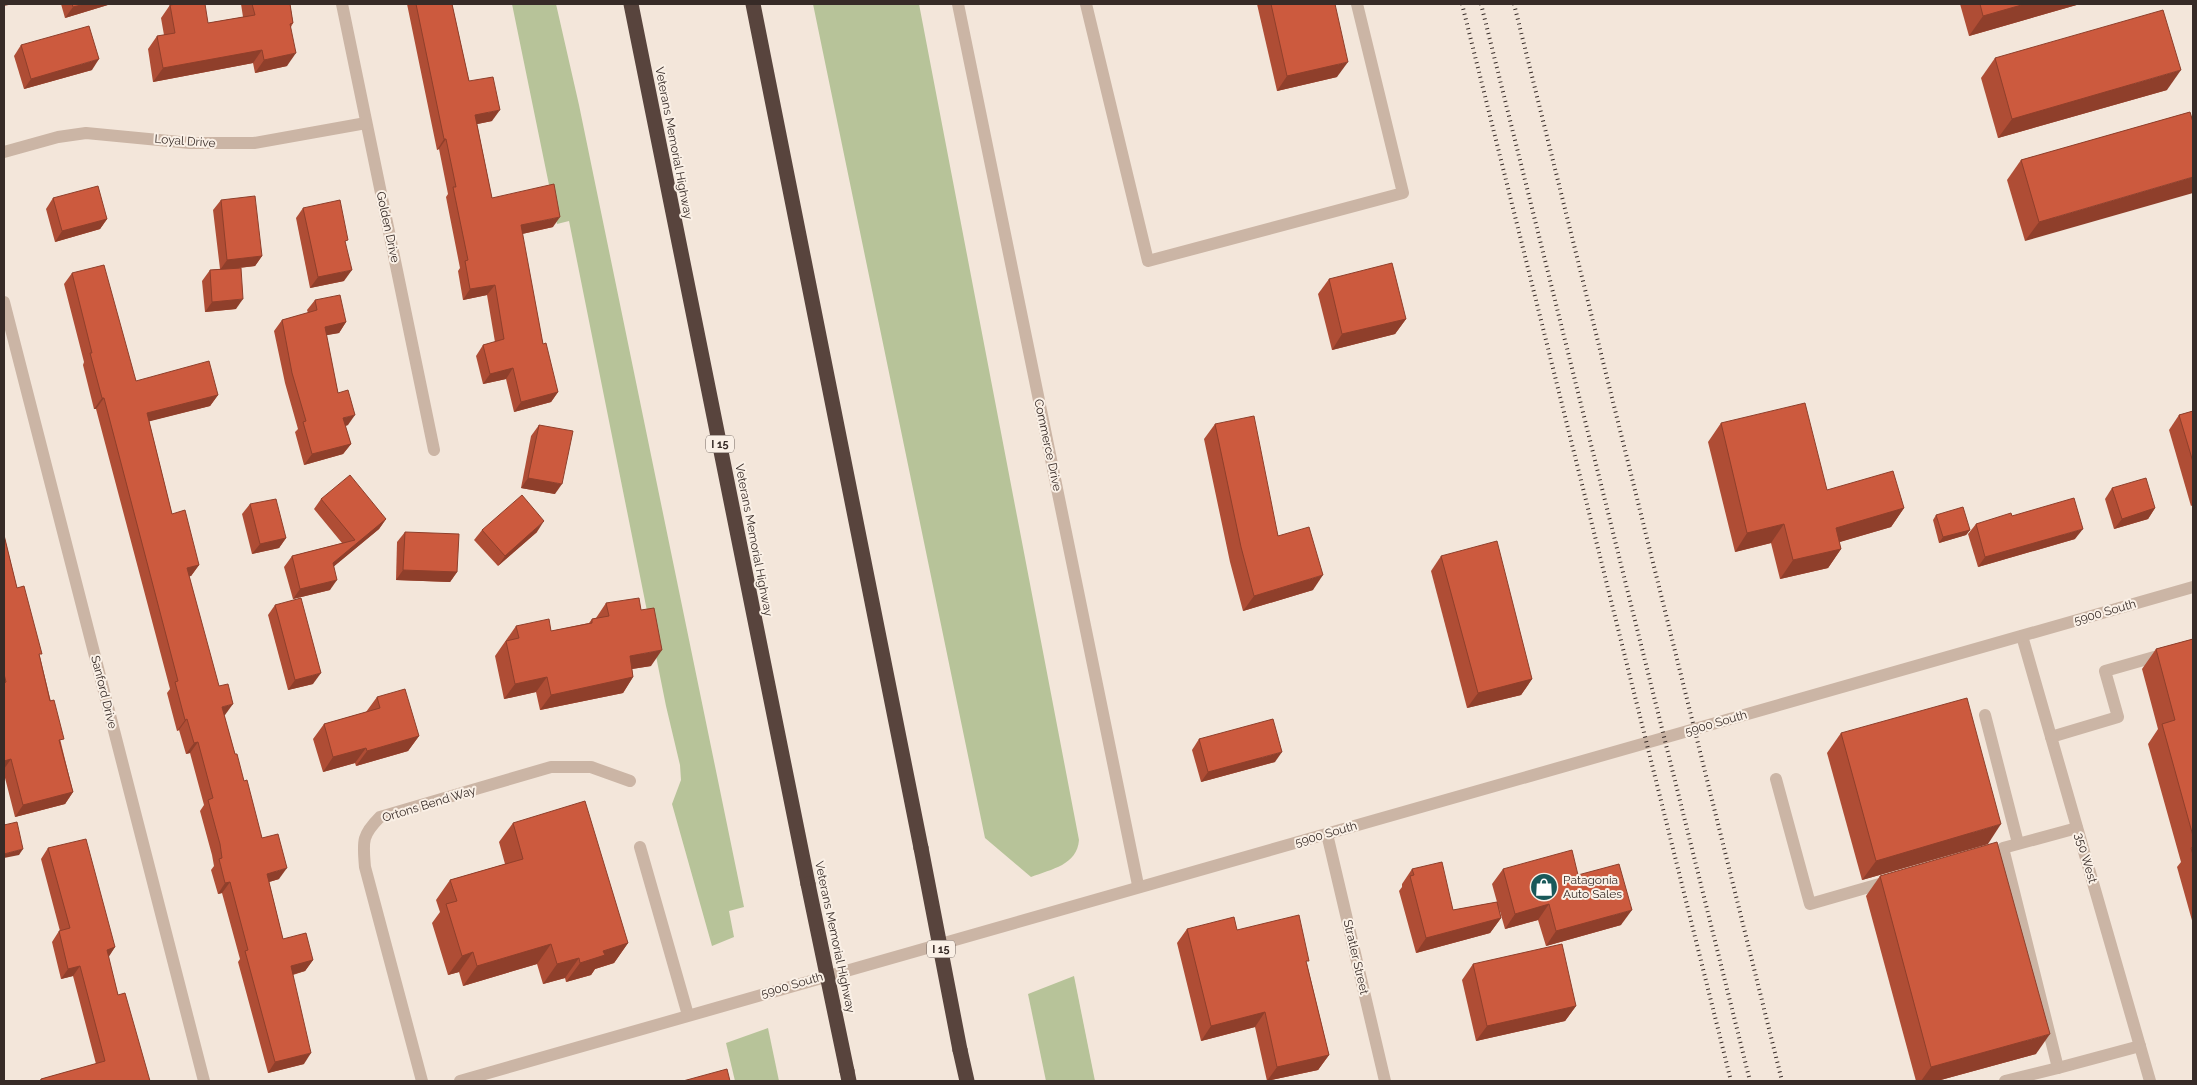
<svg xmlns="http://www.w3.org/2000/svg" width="2197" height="1085" font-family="Raleway,sans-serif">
<rect width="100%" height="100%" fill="#f3e6da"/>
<g fill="#b7c399">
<path d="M512 4H556L579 105 744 907 729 911 734 937 712 946 672 804 681 780 680 765 666 706 569 221 557 224Z"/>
<path d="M813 4H919L1079 840C1077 865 1052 869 1031 877L985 838Z"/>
<path d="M1074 976 1095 1081H1046L1028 994Z"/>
<path d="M768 1028 779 1081H735L726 1043Z"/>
</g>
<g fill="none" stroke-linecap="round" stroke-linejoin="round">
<g stroke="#cbb5a5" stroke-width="12">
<path d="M1086 4 1148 261 1403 193 1357 4"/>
<path d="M1985 715 2018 843"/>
<path d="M2051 737 2118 717 2105 671 2193 646"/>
<path d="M1776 779 1810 904 1890 881"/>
<path d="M2077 828 2003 848 2058 1068 2140 1046"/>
<path d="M640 847 688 1015"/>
<path d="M2005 1081 2058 1068"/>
</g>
<g stroke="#cbb5a5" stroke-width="12">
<path d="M342 4 434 450"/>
<path d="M4 152 58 137 86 133 190 143H254L366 123"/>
<path d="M4 302 204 1081"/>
<path d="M2022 636 2150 1081"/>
<path d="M1327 834 1385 1081"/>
<path d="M422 1081 365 867C363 842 361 836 380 817L551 767H591L630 781"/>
</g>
<g stroke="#cbb5a5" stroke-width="12">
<path d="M958 4 1138 885"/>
<path d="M460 1081C1037 915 1615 751 2193 587"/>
</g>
<g stroke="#58443d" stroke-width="15">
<path d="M631 4 808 884"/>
<path d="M753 4 921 848"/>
<path d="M960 1050 967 1081"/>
<path d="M847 1071 849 1081"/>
</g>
<g stroke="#372b27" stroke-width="4" stroke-dasharray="1 4" stroke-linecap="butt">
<path d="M1462 4 1731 1081"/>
<path d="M1481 4 1750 1081"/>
<path d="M1514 4 1782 1081"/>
</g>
<g stroke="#58443d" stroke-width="15">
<path d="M921 848 960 1050"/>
<path d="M808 884 847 1071"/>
</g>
</g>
<g fill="#af4d35">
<path d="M61 4H111L65 18Z"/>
<path d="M241 4H290L293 23 291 27 287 66 255 73 253 63 153 82 148 49 157 36 164 35 161 18 170 5 208 23 243 17Z"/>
<path d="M407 4H452L469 81 492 121 477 124 492 198 553 227 522 234 543 344 558 392 551 402 514 412 506 379 483 384 476 356 483 345 495 342 487 295 463 300 458 271 460 268 446 197 448 194 439 149 437 150Z"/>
<path d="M1257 4H1335L1337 77 1277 91Z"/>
<path d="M1960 4H2080L1969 36Z"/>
<path d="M21 45 92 70 24 89 14 56Z"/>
<path d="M1995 58 2167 90 1998 138 1981 78Z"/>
<path d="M2190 112 2025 241 2007 180 2021 160Z"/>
<path d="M53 198 107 219 100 229 55 242 46 209Z"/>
<path d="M221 200 262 256 255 266 239 268 236 309 205 312 202 281 210 270 220 269 213 210Z"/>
<path d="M303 208 344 281 310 288 296 218Z"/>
<path d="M72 273 136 381 218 395 210 406 149 421 172 514 199 565 191 576H189L225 715H224L235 754 262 838 279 879 269 882 283 939 313 960 305 971 293 975 304 1064 268 1073 238 962 240 959 222 893 218 894 211 870 214 866 212 855 200 811 204 805 190 753 186 754 179 730 177 731 167 693 170 689 96 409H94L83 365 84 362 64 284Z"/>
<path d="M1329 279 1406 319 1395 334 1332 350 1318 294Z"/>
<path d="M315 300 346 322 339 333 326 335 338 393 348 425 345 426 351 444 343 454 304 465 295 432 298 429 285 383 274 331 282 320 308 313 307 310Z"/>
<path d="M2193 411V505L2191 506 2169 430 2179 415Z"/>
<path d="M1721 423 1827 490 1904 508 1891 527 1839 542 1841 549 1828 568 1780 579 1771 543 1735 552 1708 442Z"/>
<path d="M1215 424 1278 536 1313 590 1243 611 1230 562 1204 439Z"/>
<path d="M539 425 555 494 521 488 531 436Z"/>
<path d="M2112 488 2155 508 2148 519 2114 529 2105 499Z"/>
<path d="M321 499 386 519 379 529 334 566 330 590 293 599 284 567 292 556 342 543 314 509Z"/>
<path d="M250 504 286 538 279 548 252 554 242 514Z"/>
<path d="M1936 515 1970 530 1966 535 1939 543 1933 520Z"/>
<path d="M2012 516 2075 539 1978 567 1968 534 1976 524Z"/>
<path d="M482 530 537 532 498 566 474 540Z"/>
<path d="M405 532 457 572 450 582 396 580 397 542Z"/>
<path d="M4 535 17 588 40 657 73 792 65 804 15 817 4 774Z"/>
<path d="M1441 556 1532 679 1521 695 1467 708 1431 571Z"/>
<path d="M606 603 651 666 632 669 633 677 623 693 540 710 536 692 504 699 495 656 516 626 551 631 589 623 592 619 596 618Z"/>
<path d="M275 605 313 684 288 690 268 615Z"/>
<path d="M2193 639V924L2177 867 2181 862 2148 744 2158 729 2142 669 2156 649Z"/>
<path d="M377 697 419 736 408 751 356 766 355 763 323 772 313 739 324 724 366 712Z"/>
<path d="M1841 733 1988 844 1862 880 1827 753Z"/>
<path d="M1199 739 1275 762 1201 782 1192 750Z"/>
<path d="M513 823 628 943 614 963 595 969 591 975 566 982 565 978 543 984 537 964 463 986 459 972 448 975 432 923 440 912 436 900 450 880 505 864 499 842Z"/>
<path d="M48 848 115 947 108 957 118 995 150 1081H39L41 1079 96 1064 73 976 61 979 52 942 59 931H60L41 859Z"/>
<path d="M1412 869 1453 910 1497 902 1492 884 1503 869 1578 875 1621 925 1546 946 1538 920 1505 929 1499 908 1501 918 1490 933 1416 953 1399 891 1402 887V884Z"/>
<path d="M1880 876 2036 1054 1937 1081H1916L1866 896Z"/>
<path d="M1187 929 1237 930 1307 964 1329 1055 1318 1070 1267 1081 1255 1027 1201 1041 1177 943Z"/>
<path d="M1473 964 1576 1006 1565 1021 1476 1041 1462 980Z"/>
</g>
<g fill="#8f3f2b">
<path d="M4 4H13L4 6Z"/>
<path d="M85 4H111L65 18 73 7Z"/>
<path d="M2025 4H2080L1969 36 1983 16Z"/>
<path d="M262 50 253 63 153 82 163 68Z"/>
<path d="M296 53 287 66 255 73 264 60Z"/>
<path d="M99 59 92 70 24 89 31 79Z"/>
<path d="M1348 62 1337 77 1277 91 1287 76Z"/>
<path d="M2181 70 2167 90 1998 138 2012 119Z"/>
<path d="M500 110 492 121 468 126 475 115Z"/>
<path d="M444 139H446L439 149 437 150Z"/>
<path d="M2193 177V193L2025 241 2039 222Z"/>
<path d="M560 217 553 227 513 236 521 225Z"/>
<path d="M107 219 100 229 55 242 62 231Z"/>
<path d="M262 256 255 266 220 270 227 260Z"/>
<path d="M352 270 344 281 310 288 318 277Z"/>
<path d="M495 285 487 295 463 300 470 289Z"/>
<path d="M243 299 236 309 205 312 212 302Z"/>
<path d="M1406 319 1395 334 1332 350 1342 334Z"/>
<path d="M346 322 339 333 317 337 325 327Z"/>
<path d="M513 368 506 379 483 384 490 374Z"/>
<path d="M558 392 551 402 514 412 521 402Z"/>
<path d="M218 395 210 406 139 424 147 413Z"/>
<path d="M102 398H104L96 409H94Z"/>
<path d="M355 415 348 425 336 429 343 418Z"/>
<path d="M351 444 343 454 304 465 312 454Z"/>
<path d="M528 478 562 484 555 494 521 488Z"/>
<path d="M1904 508 1891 527 1823 547 1836 528Z"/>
<path d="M2155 508 2148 519 2114 529 2122 519Z"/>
<path d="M386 519 379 529 326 573 333 563Z"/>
<path d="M544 521 537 532 498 566 505 556Z"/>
<path d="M1784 524 1771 543 1735 552 1747 533Z"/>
<path d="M2083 529 2075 539 1978 567 1985 557Z"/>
<path d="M1970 530 1966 535 1939 543 1943 537Z"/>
<path d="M286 538 279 548 252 554 260 544Z"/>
<path d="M1841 549 1828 568 1780 579 1793 560Z"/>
<path d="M199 565 191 576 179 579 187 568Z"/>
<path d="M403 570 457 572 450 582 396 580Z"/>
<path d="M1323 575 1313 590 1243 611 1254 596Z"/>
<path d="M337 580 330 590 293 599 300 589Z"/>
<path d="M662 650 651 666 619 671 630 656Z"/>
<path d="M321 673 313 684 288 690 295 680Z"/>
<path d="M547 677 536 692 504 699 515 684Z"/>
<path d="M633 677 623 693 540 710 551 695Z"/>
<path d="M1532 679 1521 695 1467 708 1478 693Z"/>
<path d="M233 704 225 715 214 718 222 707Z"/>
<path d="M187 719 179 730 177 731 185 720Z"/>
<path d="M419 736 408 751 356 766 367 751Z"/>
<path d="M198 742 190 753 186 754 194 743Z"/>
<path d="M366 748 355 763 323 772 333 757Z"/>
<path d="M1282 752 1275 762 1201 782 1208 772Z"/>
<path d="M11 759 4 769V761Z"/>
<path d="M73 792 65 804 15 817 23 805Z"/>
<path d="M2001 824 1988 844 1862 880 1876 861Z"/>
<path d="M23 849 19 855 4 858V854Z"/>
<path d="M287 868 279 879 259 885 267 874Z"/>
<path d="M230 882 222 893 218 894 225 883Z"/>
<path d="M1549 904 1538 920 1505 929 1515 914Z"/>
<path d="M1632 910 1621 925 1546 946 1556 931Z"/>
<path d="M1501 918 1490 933 1416 953 1426 938Z"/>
<path d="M628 943 614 963 595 969 591 975 566 982 580 963 603 951Z"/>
<path d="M551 944 537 964 463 986 477 966Z"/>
<path d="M115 947 108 958 107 950Z"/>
<path d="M473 952 459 972 448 975 462 956Z"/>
<path d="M579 958 565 978 543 984 557 964Z"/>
<path d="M313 960 305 971 283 977 291 966Z"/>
<path d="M80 966 73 976 61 979 68 969Z"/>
<path d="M1576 1006 1565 1021 1476 1041 1487 1026Z"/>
<path d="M1265 1012 1255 1027 1201 1041 1211 1026Z"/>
<path d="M2050 1034 2036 1054 1937 1081H1921L1931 1067Z"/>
<path d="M311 1053 304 1064 268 1073 275 1062Z"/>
<path d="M1329 1055 1318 1070 1267 1081 1277 1067Z"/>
</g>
<g fill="#cc5a3e" stroke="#8f3f2b">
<path d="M72 4H85L73 7Z"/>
<path d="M176 4H205L208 23 255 15 252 4H290L293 23 290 24 296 53 264 60 262 50 163 68 157 36 175 33 170 5Z"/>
<path d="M416 4H452L469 81 493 77 500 110 475 115 492 198 554 184 560 217 521 225 543 344 546 343 558 392 521 402 513 368 490 374 483 345 504 339 495 285 470 289 465 261 468 260 453 187H456L446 139H444Z"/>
<path d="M1271 4H1335L1348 62 1287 76Z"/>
<path d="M1980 4H2025L1983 16Z"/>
<path d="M2163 10 2181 70 2012 119 1995 58Z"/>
<path d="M89 26 99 59 31 79 21 45Z"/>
<path d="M2190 112 2193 122V177L2039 222 2021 160Z"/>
<path d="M98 186 107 219 62 231 53 198Z"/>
<path d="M255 196 262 256 227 260 221 200Z"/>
<path d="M340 200 348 240 345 241 352 270 318 277 303 208Z"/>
<path d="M1392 263 1406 319 1342 334 1329 279Z"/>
<path d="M104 265 136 381 209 361 218 395 147 413 172 514 185 510 199 565 187 568 219 686 228 684 233 704 222 707 235 754H237L244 781 247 780 262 838 278 834 287 868 267 874 283 939 306 933 313 960 291 966 311 1053 275 1062 245 951 248 950 230 882 225 883 219 859 222 858 220 844 208 800 213 798 198 742 194 743 187 719 185 720 175 682 178 681 104 398H102L90 353H92L72 273Z"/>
<path d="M241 268 243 299 212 302 210 270Z"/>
<path d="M340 295 346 322 325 327 338 393 348 390 355 415 343 418 351 444 312 454 303 422 306 421 292 373 282 320 317 310 315 300Z"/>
<path d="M1805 403 1827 490 1893 471 1904 508 1836 528 1841 549 1793 560 1784 524 1747 533 1721 423Z"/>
<path d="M2193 411V462L2179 415Z"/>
<path d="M1254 416 1278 536 1309 527 1323 575 1254 596 1241 547 1215 424Z"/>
<path d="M539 425 573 431 562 484 528 478Z"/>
<path d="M350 475 386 519 333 563 337 580 300 589 292 556 355 540 321 499Z"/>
<path d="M2146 478 2155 508 2122 519 2112 488Z"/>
<path d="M522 495 544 521 505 556 482 530Z"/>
<path d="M2074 498 2083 529 1985 557 1976 524 2011 513 2012 516Z"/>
<path d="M276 499 286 538 260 544 250 504Z"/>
<path d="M1963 507 1970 530 1943 537 1936 515Z"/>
<path d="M405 532 459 534 457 572 403 570Z"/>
<path d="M4 535 17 588 24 586 42 654H39L50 701 54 700 64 739 59 740 73 792 23 805 11 759 4 761V683L6 682 4 674Z"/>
<path d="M1497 541 1532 679 1478 693 1441 556Z"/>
<path d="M301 598 321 673 295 680 275 605Z"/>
<path d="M639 598 641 610 654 608 662 650 630 656 633 677 551 695 547 677 515 684 506 641 519 638 516 626 549 619 551 631 592 623V619L609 616 606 603Z"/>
<path d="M2193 639V836L2162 724 2175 720 2156 649Z"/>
<path d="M405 689 419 736 367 751 366 748 333 757 324 724 380 708 377 697Z"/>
<path d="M1967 698 2001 824 1876 861 1841 733Z"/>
<path d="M1273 719 1282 752 1208 772 1199 739Z"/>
<path d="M585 801 628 943 603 951 605 955 580 963 579 958 557 964 551 944 477 966 473 952 462 956 446 904 457 901 450 880 523 859 513 823Z"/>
<path d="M17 822 23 849 4 854V825Z"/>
<path d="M86 839 115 947 107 950 118 995 125 993 150 1081H41V1079L105 1061 80 966 68 969 59 931 70 928 48 848Z"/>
<path d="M1997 842 2050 1034 1931 1067 1880 876Z"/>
<path d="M2193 847V855L2191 848Z"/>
<path d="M1572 850 1578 875 1619 864 1632 910 1556 931 1549 904 1515 914 1503 869Z"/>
<path d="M1442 862 1453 910 1497 902 1501 918 1426 938 1410 876 1414 875 1412 869Z"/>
<path d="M1299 915 1309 961H1306L1329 1055 1277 1067 1265 1012 1211 1026 1187 929 1234 917 1237 930Z"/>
<path d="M1562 944 1576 1006 1487 1026 1473 964Z"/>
<path d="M727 1069 730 1081H683Z"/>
</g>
<defs>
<g id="shop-disc" transform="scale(1.4375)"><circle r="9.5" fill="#1a595a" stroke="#faf0e6"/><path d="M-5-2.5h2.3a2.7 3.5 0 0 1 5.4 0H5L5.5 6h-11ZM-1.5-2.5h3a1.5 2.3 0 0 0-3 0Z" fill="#fff"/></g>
</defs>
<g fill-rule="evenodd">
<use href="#shop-disc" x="1544" y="887"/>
</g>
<g text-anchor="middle" stroke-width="4" stroke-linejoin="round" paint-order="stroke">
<g fill="#faf0e6" stroke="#726660" stroke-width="1">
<rect x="706" y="435.5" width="28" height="17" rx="4"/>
<rect x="927" y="940.5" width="28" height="17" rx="4"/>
</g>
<g font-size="11" font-weight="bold" fill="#372b27">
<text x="720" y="448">I 15</text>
<text x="941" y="953">I 15</text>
</g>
<g font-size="12" fill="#372b27" stroke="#faf0e6">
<text transform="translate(185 141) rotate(4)" y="4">Loyal Drive</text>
<text transform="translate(674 143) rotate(79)" y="4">Veterans Memorial Highway</text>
<text transform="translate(388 227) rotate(78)" y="4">Golden Drive</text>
<text transform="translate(1048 445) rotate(78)" y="4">Commerce Drive</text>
<text transform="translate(754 540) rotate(79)" y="4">Veterans Memorial Highway</text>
<text transform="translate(2105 612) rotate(-16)" y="4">5900 South</text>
<text transform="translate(104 692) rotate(76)" y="4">Sanford Drive</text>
<text transform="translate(1716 723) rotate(-16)" y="4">5900 South</text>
<text transform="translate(429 804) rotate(-17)" y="4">Ortons Bend Way</text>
<text transform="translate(1326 834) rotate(-16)" y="4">5900 South</text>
<text transform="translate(2086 858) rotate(74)" y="4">350 West</text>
<text transform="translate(835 937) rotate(78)" y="4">Veterans Memorial Highway</text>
<text transform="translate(1356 957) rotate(77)" y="4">Stratler Street</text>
<text transform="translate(792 985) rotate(-16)" y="4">5900 South</text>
</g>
<g font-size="12" fill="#372b27" stroke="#faf0e6" text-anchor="start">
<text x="1563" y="884">Patagonia<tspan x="1563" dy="14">Auto Sales</tspan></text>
</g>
</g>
<rect width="2197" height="1085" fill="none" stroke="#372b27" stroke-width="10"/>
</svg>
